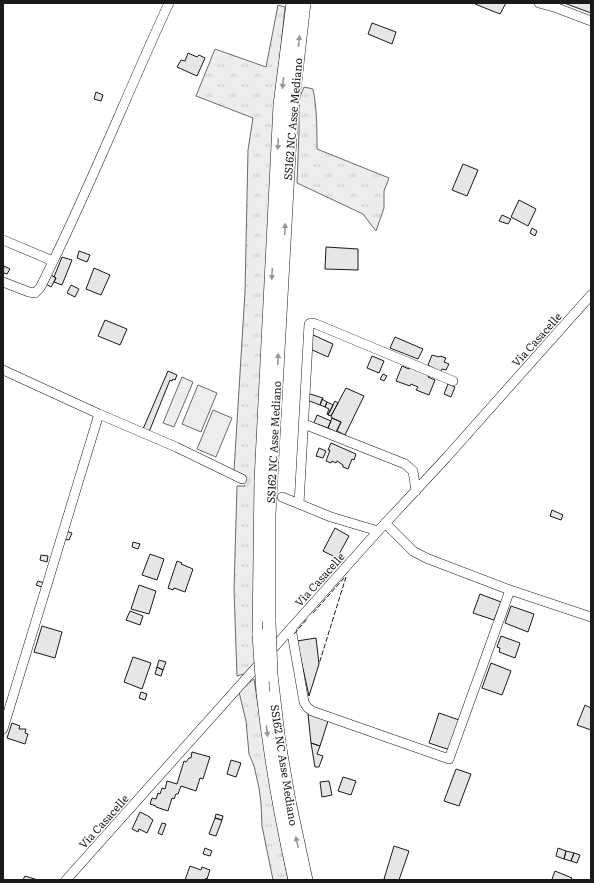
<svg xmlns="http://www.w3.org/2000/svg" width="594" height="883" font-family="Literata,serif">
  <defs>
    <pattern id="grass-tufts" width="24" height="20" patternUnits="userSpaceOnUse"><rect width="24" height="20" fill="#ededed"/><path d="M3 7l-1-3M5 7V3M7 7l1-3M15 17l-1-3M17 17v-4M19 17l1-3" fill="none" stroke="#cbcbcb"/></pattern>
  </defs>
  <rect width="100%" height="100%" fill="#fff"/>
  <path fill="url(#grass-tufts)" stroke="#6a6a6a" d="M278,5L285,7L277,88L255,662L244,674L237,676L234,590L237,486H245L246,476L234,471L245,292L248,150L253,118L196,96L215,49L266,67Z
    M304,87L313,89C317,109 317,128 317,149L389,178L384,191V208L376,231L363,214L297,183L299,132V99Z
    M254,679L273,803L288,880H273L262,826L261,803L259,788L254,766L249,754L246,721L239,692L243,687Z"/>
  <path fill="#ededed" stroke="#6a6a6a" d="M182,377L193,382L174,427L163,423Z
    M198,385L217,393L201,432L182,424Z
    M213,410L232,418L216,457L197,449Z"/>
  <path fill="#e6e6e6" stroke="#1a1a1a" d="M475,3H506L500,14L475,4Z
    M564,3H591V13Z
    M372,23L396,32L392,44L368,34Z
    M188,53L197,57L199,55L205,58L197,76L177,67L181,60L185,61Z
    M96,92L103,95L101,101L94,99Z
    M463,164L478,170L467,196L452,190Z
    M519,200L536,209L528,226L511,217Z
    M502,215L511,219L508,224L499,221Z
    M532,228L537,231L535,236L530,233Z
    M326,247L358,249V270L325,269Z
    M79,251L90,255L87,262L77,258Z
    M62,257L72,260L62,285L54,282L56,278L54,277Z
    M4,266L10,269L7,274L4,273L3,274Z
    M94,268L110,275L101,295L86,289Z
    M51,275L56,278L51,287L46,284Z
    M71,285L79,289L75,297L67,293Z
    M105,320L127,329L120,345L98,336Z
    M311,334L333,344L328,357L310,349Z
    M395,337L423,349L418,359L390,348Z
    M432,355L439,357L440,356L446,358L444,362L449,364L446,370L442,369L440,372L428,365Z
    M372,356L384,361L379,373L367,368Z
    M402,366L409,369L410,367L429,375L428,377L435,380L429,395L416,390L418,387L411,384L410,386L396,381Z
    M168,371L177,375L175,380L173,379L172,381L170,380L149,432L143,429Z
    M383,374L387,376L384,381L380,379Z
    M448,384L455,387L451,397L444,394Z
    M346,388L364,396L345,435L337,431L341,422L332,418L331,416Z
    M307,393L323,398L320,405L307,400Z
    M322,399L327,402L325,407L320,405Z
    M335,401L338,403L331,416L328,415Z
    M327,402L333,405L328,415L327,414L329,409L325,407Z
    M317,415L331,421L328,428L314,423Z
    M332,418L341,422L336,432L328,428Z
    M331,443L356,454L354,460L352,459L348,469L343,467V465L337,461L336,463L332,461L331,463L326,461L330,450H328Z
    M319,448L326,451L323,458L316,456Z
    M552,510L563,515L561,520L550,516Z
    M335,528L349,536L337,558L323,551Z
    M66,531L72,533L69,540L64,539Z
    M133,542L140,544L138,549L132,547Z
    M150,554L164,559L157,580L142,575Z
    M41,555L48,556L47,562L40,560Z
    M177,561L182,563L181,564L193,569L185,592L174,588L173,590L168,588Z
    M38,581L44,583L42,587L36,585Z
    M139,585L156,591L149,614L131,609Z
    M480,594L501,602L494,620L473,613Z
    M511,606L534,614L528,632L505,623Z
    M130,611L143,616L140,625L126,620Z
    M42,626L62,632L55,658L34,652Z
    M501,636L520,643L515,658L499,652L500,648L497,647Z
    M316,638L319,664L309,696L297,641Z
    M133,657L151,663L142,689L124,682Z
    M159,660L166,662L163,670L157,667Z
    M491,663L511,671L502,695L482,688Z
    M157,667L163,670L161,676L155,674Z
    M141,692L147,694L145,700L139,698Z
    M585,705L591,708V730L577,725Z
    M439,713L459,720L450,750L429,743Z
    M308,714L328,721L320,746L311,743Z
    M12,723L20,726L19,729H26L25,733L28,734L25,744L7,738Z
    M311,743L320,746L317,754L323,756L319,767H315Z
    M192,752L210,757L203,779L200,778L196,791L181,786L178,794H176L174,799L172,798L168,811L156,807V806L150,804L152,798L156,799L158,793L160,794L162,788L165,789L167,781L177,784L184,761L186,762L189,758H191Z
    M231,760L241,763L236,777L227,774Z
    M456,769L471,774L459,806L444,801Z
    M343,777L356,781L351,795L338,791Z
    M329,781L332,795L322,797L320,782Z
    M140,812L150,817V818L153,820L147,833L139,829L138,832L132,829Z
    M216,814L223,816L222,820L215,818Z
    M215,818L222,820L216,836L209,834Z
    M162,823L166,824L162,835L158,833Z
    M394,846L409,851L399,880H389L384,879Z
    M205,848L212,851L210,856L203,854Z
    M558,848L566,851L564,859L556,856Z
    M566,851L574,853L571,861L564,859Z
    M574,853L580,855L577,863L571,861Z
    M190,866L201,870L202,867L210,870L207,879L206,878L205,880H185Z
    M555,871L572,878L571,880H555L552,879Z
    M25,876L38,880H23Z"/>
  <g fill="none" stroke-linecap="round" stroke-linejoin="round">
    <path stroke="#ddd" stroke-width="9" stroke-dasharray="9 4.5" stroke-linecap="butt" d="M242,479L264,489"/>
    <g stroke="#1a1a1a" stroke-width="10">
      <path id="minor" d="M539,3L557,8L591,21
        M3,240L53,261
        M3,282L29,292L35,293L40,288C87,195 125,98 169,3
        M3,370L99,414L176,447L242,479
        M304,424L405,464L413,471L416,491
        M282,497L331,517L378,531
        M299,504L309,324L311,323L316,324L453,381
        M385,523L413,551L426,558L510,590L591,617
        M291,628L304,702L307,707L312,711L449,759L510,590
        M3,729L99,414
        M66,880L378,531L446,458L591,295"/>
    </g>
    <g stroke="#1a1a1a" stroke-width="14">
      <path id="highway" d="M269,621V514L289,153L292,108L304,3
        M259,635L261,480L280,105L293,3
        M271,675L279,743L289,801L306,880
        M263,692C270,756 281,818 295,880"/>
    </g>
    <use href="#minor" stroke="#fff" stroke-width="9"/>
    <use href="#highway" stroke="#fff" stroke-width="13"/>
    <g stroke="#1a1a1a" stroke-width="14" stroke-linecap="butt">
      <path id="highway-bridge" d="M269,621L271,675
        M259,635L263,692"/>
    </g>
    <use href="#highway-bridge" stroke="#fff" stroke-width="13"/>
    <path stroke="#1a1a1a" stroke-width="1" stroke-dasharray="5 2" stroke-linecap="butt" d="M313,613L345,577H346L319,664
      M294,634L308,618"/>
  </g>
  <defs><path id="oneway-solid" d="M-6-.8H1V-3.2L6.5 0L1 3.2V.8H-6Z"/></defs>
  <g fill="#989898">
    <use href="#oneway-solid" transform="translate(299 41) rotate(-84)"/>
    <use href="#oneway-solid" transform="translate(283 83) rotate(97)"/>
    <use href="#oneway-solid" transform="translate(278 144) rotate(93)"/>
    <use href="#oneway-solid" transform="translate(285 229) rotate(-87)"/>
    <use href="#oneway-solid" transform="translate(272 274) rotate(93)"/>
    <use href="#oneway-solid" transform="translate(278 359) rotate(-87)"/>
    <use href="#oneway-solid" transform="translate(267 731) rotate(83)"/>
    <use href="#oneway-solid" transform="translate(297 842) rotate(-102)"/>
  </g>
  <g text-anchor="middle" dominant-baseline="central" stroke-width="3" stroke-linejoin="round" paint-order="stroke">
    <g font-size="11" fill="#1a1a1a" stroke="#fff">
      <text transform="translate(292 119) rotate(-85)">SS162 NC Asse Mediano</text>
      <text transform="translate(536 339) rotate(-48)">Via Casacelle</text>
      <text transform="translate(273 442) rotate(-87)">SS162 NC Asse Mediano</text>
      <text transform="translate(319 579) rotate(-48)">Via Casacelle</text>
      <text transform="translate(285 765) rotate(81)">SS162 NC Asse Mediano</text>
      <text transform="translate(103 821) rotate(-48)">Via Casacelle</text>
    </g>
  </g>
  <rect width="594" height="883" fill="none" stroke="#1a1a1a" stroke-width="8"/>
</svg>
